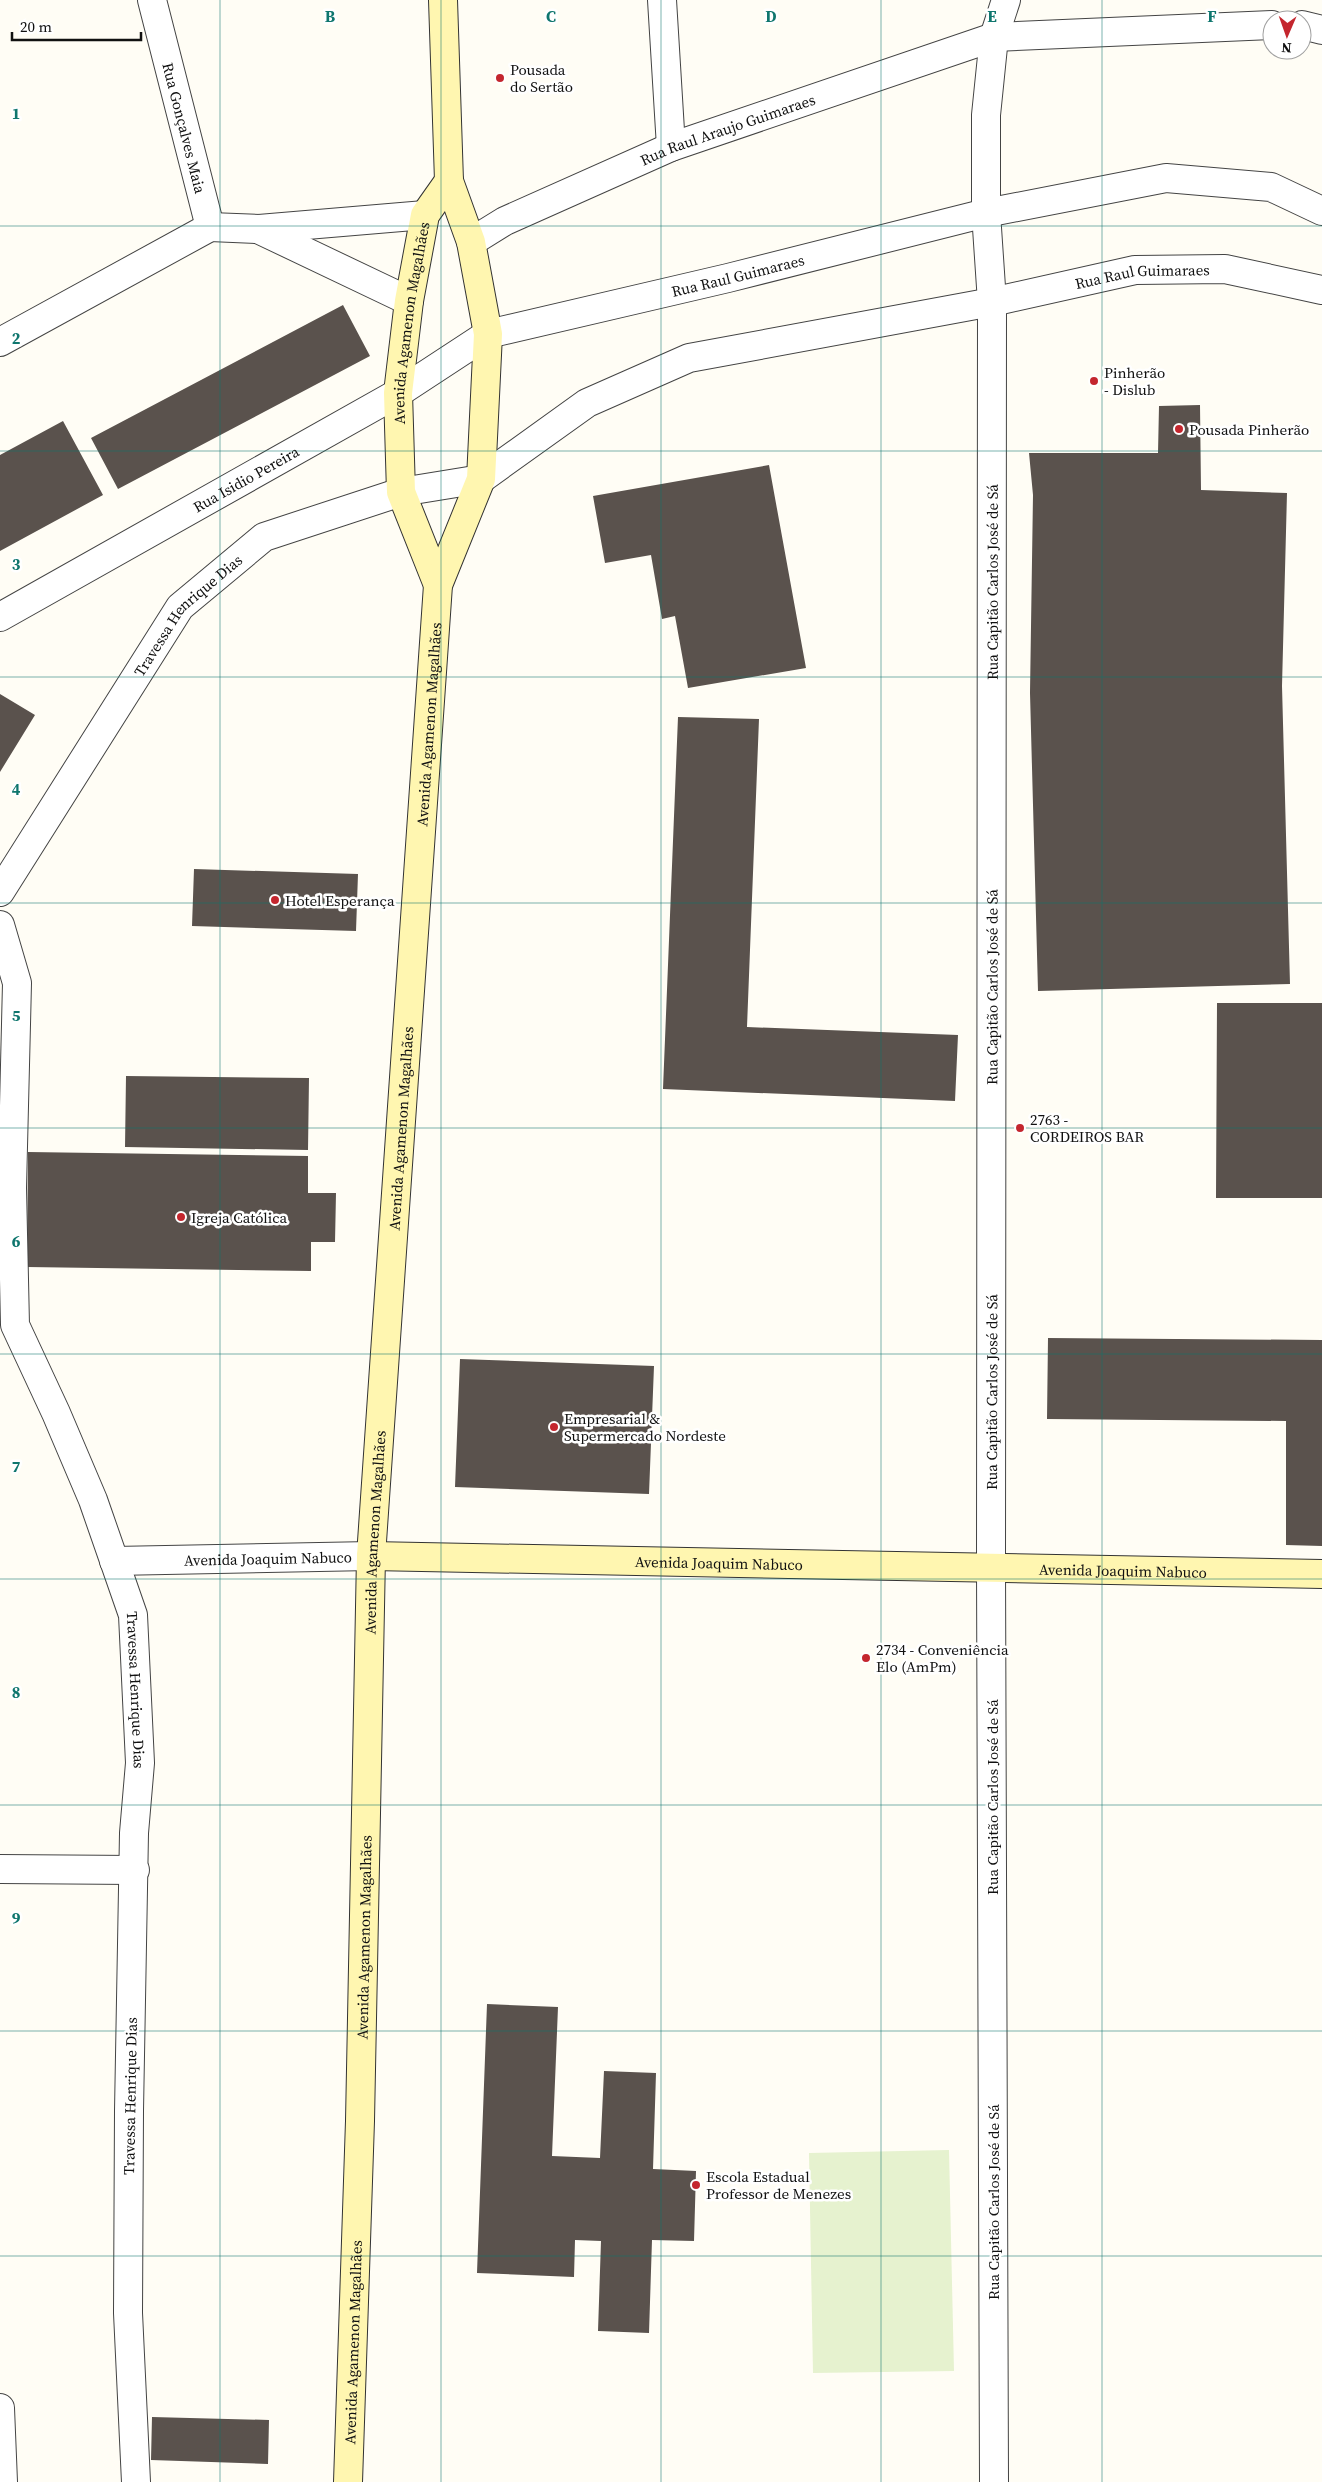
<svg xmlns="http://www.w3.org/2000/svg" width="1322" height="2482" font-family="'Source Serif 4',serif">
  <rect width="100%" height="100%" fill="#fffdf5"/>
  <path fill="#e6f2cf" d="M949,2150L954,2371L813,2373L809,2153Z"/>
  <path fill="#5a524d" d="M343,305L370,356L118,489L91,438Z
    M1200,405L1201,490L1287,493L1282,686L1290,984L1038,991L1030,693L1033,495L1029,453H1158L1159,406Z
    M63,421L103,495L0,551V455Z
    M769,465L806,668L688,688L675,616L662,619L651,555L605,563L593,496Z
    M0,694L35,715L0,772Z
    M678,717L759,719L747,1027L958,1035L955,1101L663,1089Z
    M194,869L358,874L356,931L192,926Z
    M1217,1003H1322V1198H1216Z
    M126,1076L309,1078L308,1150L125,1147Z
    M28,1152L308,1156V1193H336L335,1242H311V1271L27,1267Z
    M1048,1338L1322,1340V1546L1286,1545V1421L1047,1419Z
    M460,1359L654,1366L649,1494L455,1487Z
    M487,2004L558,2007L552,2156L600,2158L604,2071L656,2073L653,2169L696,2171L694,2241L652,2240L649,2333L598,2331L601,2241L575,2240L574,2277L477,2273Z
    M152,2417L269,2420L268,2464L151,2460Z"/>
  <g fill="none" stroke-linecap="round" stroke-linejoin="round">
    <g stroke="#444" stroke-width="30">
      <g id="street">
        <path id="s1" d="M152,0L210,227"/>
        <path d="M662,0L671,147"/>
        <path d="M1302,25L1322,30"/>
        <path d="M210,227L259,229L425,215"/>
        <path d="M260,230L409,301"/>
        <path id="s2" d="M471,242L505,221L671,147L994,37L1272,25"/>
        <path d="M0,342L210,227"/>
        <path id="s3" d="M0,617L398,393L488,334L728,278L986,213L1166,178L1271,187L1322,211"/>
        <path id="s4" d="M0,892L180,607L264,537L401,492L481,479L587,403L689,358L992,302L1135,270L1225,269L1322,290"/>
        <path id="s5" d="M0,925L17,983L12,1188L15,1325L56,1413L93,1500L133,1615L140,1763L134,1833L129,2111L128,2313L136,2482"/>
        <path id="s6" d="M114,1561L371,1556"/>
        <path d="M0,1869L135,1870"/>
        <path d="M0,2408L3,2482"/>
        <path id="s7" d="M994,2482L991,1566L992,302L986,213V115L994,37L1006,0"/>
      </g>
    </g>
    <g stroke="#333" stroke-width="30">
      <g id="secondary">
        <path id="s8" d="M438,585L401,492L398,393L409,301L425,215L449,181"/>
        <path id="s9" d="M371,1556L1322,1574"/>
        <path id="s10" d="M348,2482L360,2121L371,1556L438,585L481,479L488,334L471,242L449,181L443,0"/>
      </g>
    </g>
    <use href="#street" stroke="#fff" stroke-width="28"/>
    <use href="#secondary" stroke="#fff6b0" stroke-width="28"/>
  </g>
  <path fill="none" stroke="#0f766e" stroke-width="1" stroke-opacity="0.55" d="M220,0V2482M441,0V2482M661,0V2482M881,0V2482M1102,0V2482M0,226H1322M0,451H1322M0,677H1322M0,903H1322M0,1128H1322M0,1354H1322M0,1579H1322M0,1805H1322M0,2031H1322M0,2256H1322"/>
  <g fill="#c4262e" stroke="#fff" stroke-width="2">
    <circle cx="500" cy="78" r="5"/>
    <circle cx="1094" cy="381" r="5"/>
    <circle cx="1179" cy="429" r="5"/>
    <circle cx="275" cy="900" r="5"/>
    <circle cx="1020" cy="1128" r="5"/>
    <circle cx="181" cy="1217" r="5"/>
    <circle cx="554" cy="1427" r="5"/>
    <circle cx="866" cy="1658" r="5"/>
    <circle cx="696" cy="2185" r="5"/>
  </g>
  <g text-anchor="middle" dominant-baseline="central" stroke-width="5" stroke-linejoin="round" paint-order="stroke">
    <g font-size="15" fill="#111" stroke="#fff" text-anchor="start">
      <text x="510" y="69">Pousada<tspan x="510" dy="17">do Sertão</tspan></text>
      <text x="1104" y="372">Pinherão<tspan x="1104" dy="17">- Dislub</tspan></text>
      <text x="1189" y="429">Pousada Pinherão</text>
      <text x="285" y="900">Hotel Esperança</text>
      <text x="1030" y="1119">2763 -<tspan x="1030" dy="17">CORDEIROS BAR</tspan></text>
      <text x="191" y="1217">Igreja Católica</text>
      <text x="564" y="1418">Empresarial &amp;<tspan x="564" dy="17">Supermercado Nordeste</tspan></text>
      <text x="876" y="1649">2734 - Conveniência<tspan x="876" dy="17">Elo (AmPm)</tspan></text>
      <text x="706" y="2176">Escola Estadual<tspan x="706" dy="17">Professor de Menezes</tspan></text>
    </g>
    <g font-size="15" fill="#111" stroke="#fff">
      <text stroke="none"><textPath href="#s1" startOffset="132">Rua Gonçalves Maia</textPath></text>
      <text stroke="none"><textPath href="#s2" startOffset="281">Rua Raul Araujo Guimaraes</textPath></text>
      <text stroke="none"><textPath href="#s3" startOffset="821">Rua Raul Guimaraes</textPath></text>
      <text stroke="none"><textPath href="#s4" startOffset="1375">Rua Raul Guimaraes</textPath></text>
      <text stroke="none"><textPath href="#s8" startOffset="270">Avenida Agamenon Magalhães</textPath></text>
      <text stroke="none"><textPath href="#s3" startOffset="282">Rua Isidio Pereira</textPath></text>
      <text stroke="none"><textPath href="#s7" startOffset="1900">Rua Capitão Carlos José de Sá</textPath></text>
      <text stroke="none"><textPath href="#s4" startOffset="336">Travessa Henrique Dias</textPath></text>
      <text stroke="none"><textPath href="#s10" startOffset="1760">Avenida Agamenon Magalhães</textPath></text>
      <text stroke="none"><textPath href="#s7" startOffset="1495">Rua Capitão Carlos José de Sá</textPath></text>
      <text stroke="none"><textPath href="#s10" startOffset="1355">Avenida Agamenon Magalhães</textPath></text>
      <text stroke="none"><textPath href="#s7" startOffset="1090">Rua Capitão Carlos José de Sá</textPath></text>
      <text stroke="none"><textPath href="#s10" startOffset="950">Avenida Agamenon Magalhães</textPath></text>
      <text stroke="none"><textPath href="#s6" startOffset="154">Avenida Joaquim Nabuco</textPath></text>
      <text stroke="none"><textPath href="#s9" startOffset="348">Avenida Joaquim Nabuco</textPath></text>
      <text stroke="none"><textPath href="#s9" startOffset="752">Avenida Joaquim Nabuco</textPath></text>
      <text stroke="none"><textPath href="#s5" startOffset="791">Travessa Henrique Dias</textPath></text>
      <text transform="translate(992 1797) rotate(-90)">Rua Capitão Carlos José de Sá</text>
      <text stroke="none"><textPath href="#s10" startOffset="545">Avenida Agamenon Magalhães</textPath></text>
      <text transform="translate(130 2096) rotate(-89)">Travessa Henrique Dias</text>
      <text transform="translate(993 2202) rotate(-90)">Rua Capitão Carlos José de Sá</text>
      <text stroke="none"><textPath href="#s10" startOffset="140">Avenida Agamenon Magalhães</textPath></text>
    </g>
  </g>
  <g font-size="16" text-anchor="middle" font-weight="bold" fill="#0f766e" stroke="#fff" stroke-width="5" stroke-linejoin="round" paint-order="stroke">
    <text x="330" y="22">B</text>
    <text x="551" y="22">C</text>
    <text x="771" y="22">D</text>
    <text x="992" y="22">E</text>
    <text x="1212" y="22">F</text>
    <text x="16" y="119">1</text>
    <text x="16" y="344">2</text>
    <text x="16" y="570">3</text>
    <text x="16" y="795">4</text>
    <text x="16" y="1021">5</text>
    <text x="16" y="1247">6</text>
    <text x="16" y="1472">7</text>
    <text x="16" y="1698">8</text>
    <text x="16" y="1924">9</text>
  </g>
  <g transform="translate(1287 35) rotate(182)"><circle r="24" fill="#ffffff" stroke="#a0a0a0"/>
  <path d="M0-4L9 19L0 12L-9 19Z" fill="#c4262e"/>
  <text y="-8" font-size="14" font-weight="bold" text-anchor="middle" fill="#111111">N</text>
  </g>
  <path d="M12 32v8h129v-8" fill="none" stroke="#111111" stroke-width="2.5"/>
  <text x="20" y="32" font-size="15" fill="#111111" stroke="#ffffff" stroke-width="4" paint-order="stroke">20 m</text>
</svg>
